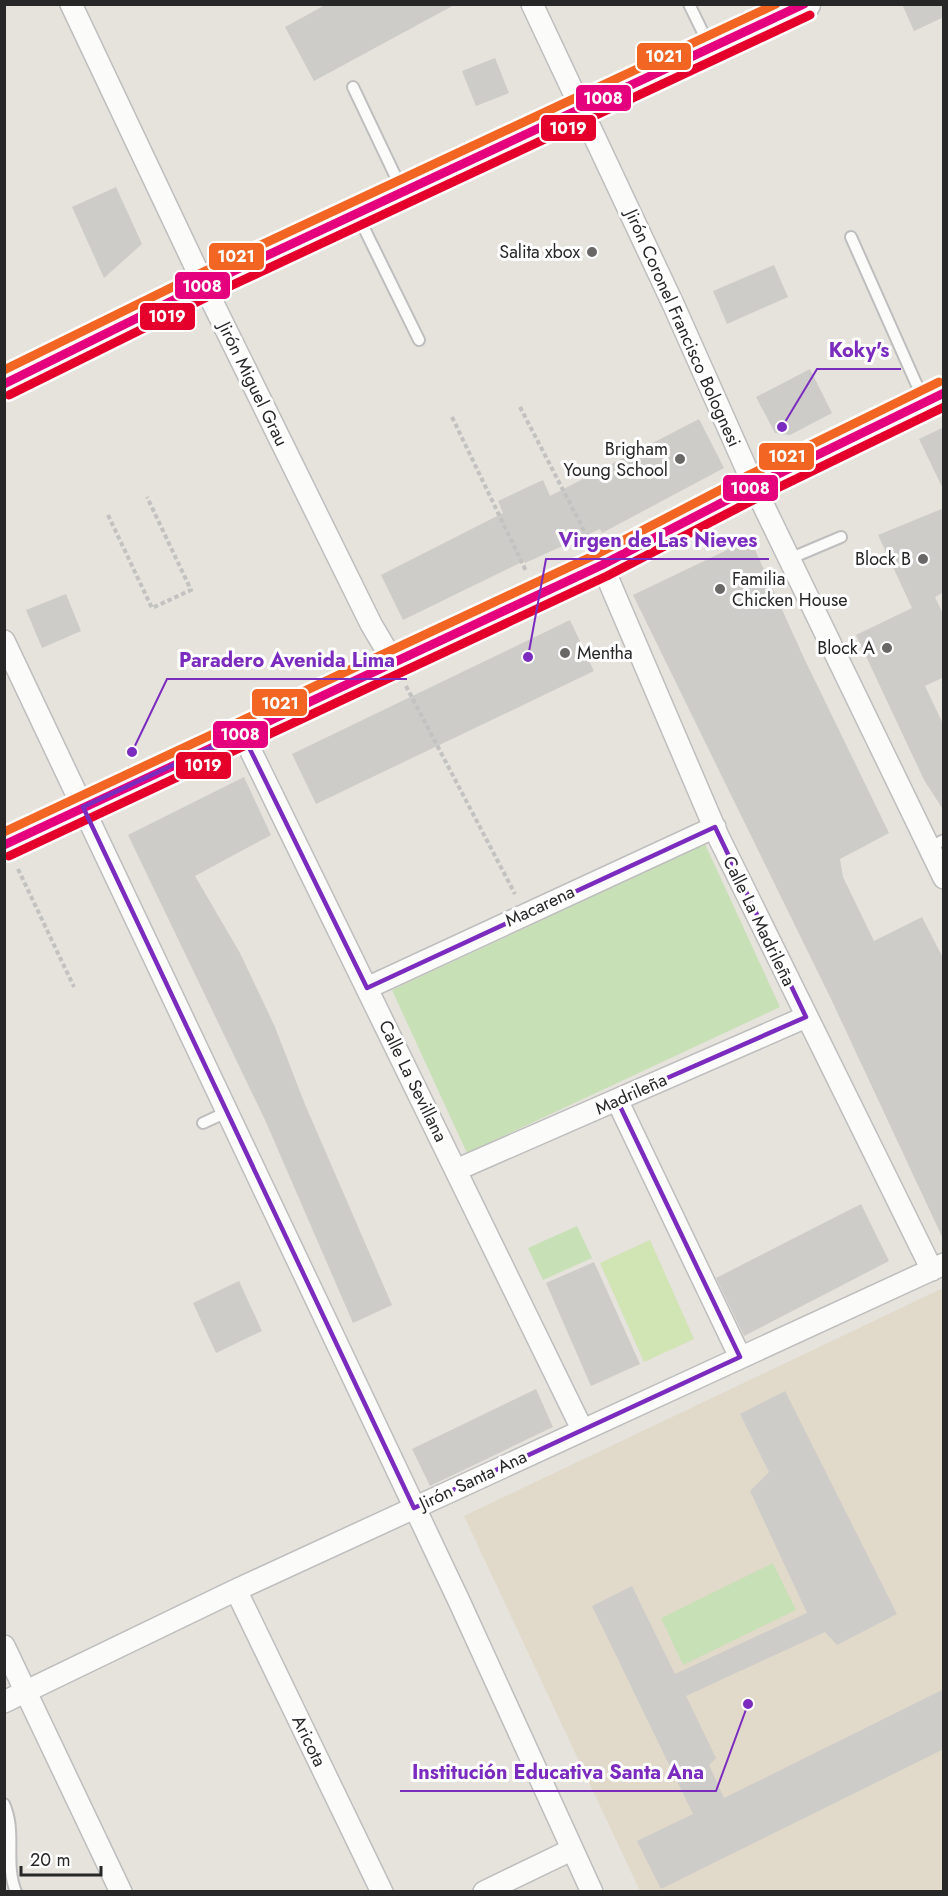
<svg xmlns="http://www.w3.org/2000/svg" width="948" height="1896" font-family="Jost,sans-serif">
  <rect width="100%" height="100%" fill="#e6e2dc"/>
  <path fill="#e1dacb" d="M943,1288V1891H640L464,1516Z"/>
  <path fill="#c7e0b6" d="M705,844L780,1007L467,1153L392,990Z
    M577,1226L592,1258L543,1280L528,1248Z
    M773,1563L796,1610L683,1665L661,1618Z"/>
  <path fill="#d1e4b4" d="M650,1240L694,1339L644,1362L600,1263Z"/>
  <path fill="#ceccc8" d="M327,4H456L314,81L285,27Z
    M902,4H944V17L914,31Z
    M495,58L509,93L476,106L462,71Z
    M116,187L142,244L104,278L72,207Z
    M774,265L788,297L727,324L713,291Z
    M810,369L832,413L790,435L775,433L756,397Z
    M699,419L724,468L602,533L600,529L525,563L524,561L403,620L381,575L503,513L498,501L543,480L550,496Z
    M944,427V491L919,439Z
    M944,508V592L935,597L944,616V677L925,686L944,726V811L924,780L856,635L912,608L878,535Z
    M750,539L804,658L889,833L840,859L843,877L874,941L922,917L944,960V1241L832,1001L633,595Z
    M66,594L81,631L42,648L26,610Z
    M570,620L594,671L316,804L292,754Z
    M244,777L271,835L195,876L240,953L275,1027L304,1102L392,1305L353,1323L265,1120L128,835Z
    M861,1204L889,1261L744,1336L716,1278Z
    M594,1262L640,1364L591,1386L546,1283Z
    M239,1281L262,1331L216,1353L193,1303Z
    M536,1389L553,1427L430,1486L412,1449Z
    M785,1391L897,1614L837,1645L825,1632L686,1696L716,1758L709,1765L724,1798L944,1689V1749L661,1889L637,1841L693,1814L592,1606L632,1586L675,1674L807,1613L750,1491L769,1472L740,1414Z"/>
  <g fill="none" stroke-linecap="round" stroke-linejoin="round">
    <g stroke="#bfbebe" stroke-width="14">
      <path id="lane" d="M689,4L710,47
        M353,87L402,190
        M358,216L419,340
        M851,237L924,401
        M789,559L841,537
        M929,847L944,840
        M203,1123L227,1112
        M4,1804C17,1832 4,1863 16,1892"/>
    </g>
    <g stroke="#bfbebe" stroke-width="24">
      <path id="street" d="M71,4L204,285L371,624L394,663
        M532,4L674,306L754,486L944,878
        M602,565L718,836L932,1270
        M4,641L459,1601L592,1892
        M242,733L582,1429
        M367,988L715,827
        M617,1100L740,1357
        M456,1170L806,1017
        M236,1590L382,1892
        M4,1646L121,1892
        M4,1702L236,1590L944,1264
        M484,1892L571,1850"/>
    </g>
    <g stroke="#bfbebe" stroke-width="33">
      <path id="secondary" d="M4,384L204,285L805,4
        M4,845L602,565L754,486L944,393"/>
    </g>
    <path stroke="#c2c2c1" stroke-width="4" stroke-dasharray="4.5 3" stroke-linecap="butt" d="M520,407L589,540
      M452,417L526,571
      M108,515L152,608L191,590L147,497
      M406,686L515,894
      M18,869L74,987"/>
    <use href="#lane" stroke="#fbfbfa" stroke-width="10"/>
    <use href="#street" stroke="#fbfbfa" stroke-width="21"/>
    <use href="#secondary" stroke="#fbfbfa" stroke-width="30"/>
    <g stroke="#fff" stroke-width="14">
      <path id="bus-1" d="M4,384L204,285L804,4
        M4,845L602,565L754,486L944,393"/>
    </g>
    <g stroke="#fff" stroke-width="14">
      <path id="bus-2" d="M9,395L209,296L810,15
        M9,856L607,576L759,497L944,407"/>
    </g>
    <g stroke="#fff" stroke-width="14">
      <path id="bus-3" d="M4,370L199,274L776,4
        M4,832L597,554L749,475L939,382"/>
    </g>
    <use href="#bus-1" stroke="#e5007d" stroke-width="9"/>
    <use href="#bus-2" stroke="#e4002b" stroke-width="9"/>
    <use href="#bus-3" stroke="#f26522" stroke-width="9"/>
  </g>
  <path fill="none" stroke="#7b2cbf" stroke-width="4.5" stroke-linejoin="round" d="M242,733L367,988L715,827L806,1017L617,1100L740,1357L414,1508L83,807Z"/>
  <g fill="#6a6866" stroke="#fff" stroke-width="2">
    <circle cx="592" cy="252" r="6"/>
    <circle cx="680" cy="459" r="6"/>
    <circle cx="923" cy="559" r="6"/>
    <circle cx="720" cy="589" r="6"/>
    <circle cx="887" cy="648" r="6"/>
    <circle cx="565" cy="653" r="6"/>
  </g>
  <g text-anchor="middle" dominant-baseline="central" stroke-width="6" stroke-linejoin="round" paint-order="stroke">
    <g font-size="18" fill="#272727" stroke="#fff" text-anchor="end">
      <text x="580" y="252">Salita xbox</text>
      <text x="668" y="449">Brigham<tspan x="668" dy="21">Young School</tspan></text>
      <text x="911" y="559">Block B</text>
      <text x="732" y="579" text-anchor="start">Familia<tspan x="732" dy="21">Chicken House</tspan></text>
      <text x="875" y="648">Block A</text>
      <text x="577" y="653" text-anchor="start">Mentha</text>
    </g>
    <g font-size="18" fill="#272727" stroke="#fff">
      <text transform="translate(683 328) rotate(66)">Jirón Coronel Francisco Bolognesi</text>
      <text transform="translate(253 384) rotate(64)">Jirón Miguel Grau</text>
      <text transform="translate(540 906) rotate(-25)">Macarena</text>
      <text transform="translate(759 921) rotate(64)">Calle La Madrileña</text>
      <text transform="translate(413 1081) rotate(64)">Calle La Sevillana</text>
      <text transform="translate(631 1094) rotate(-24)">Madrileña</text>
      <text transform="translate(473 1480) rotate(-25)">Jirón Santa Ana</text>
      <text transform="translate(309 1741) rotate(64)">Aricota</text>
    </g>
  </g>
  <path fill="none" stroke="#7b2cbf" stroke-width="2" d="M782 427L817 369H901M528 657L546 559H769M132 752L167 679H407M748 1704L716 1791H400"/>
  <g fill="#7b2cbf" stroke="#fff" stroke-width="2">
    <circle cx="782" cy="427" r="6"/>
    <circle cx="528" cy="657" r="6"/>
    <circle cx="132" cy="752" r="6"/>
    <circle cx="748" cy="1704" r="6"/>
  </g>
  <g font-size="20" text-anchor="middle" font-weight="bold" fill="#7b2cbf" stroke="#fff" stroke-width="6" stroke-linejoin="round" paint-order="stroke">
    <text x="859" y="357">Koky's</text>
    <text x="658" y="547">Virgen de Las Nieves</text>
    <text x="287" y="667">Paradero Avenida Lima</text>
    <text x="558" y="1779">Institución Educativa Santa Ana</text>
  </g>
  <g stroke="#fff" stroke-width="2">
    <rect x="636" y="42" width="56" height="29" rx="6" fill="#f26522"/>
    <rect x="575" y="84" width="57" height="28" rx="6" fill="#e5007d"/>
    <rect x="540" y="114" width="57" height="28" rx="6" fill="#e4002b"/>
    <rect x="208" y="242" width="57" height="29" rx="6" fill="#f26522"/>
    <rect x="174" y="271" width="57" height="29" rx="6" fill="#e5007d"/>
    <rect x="139" y="302" width="57" height="29" rx="6" fill="#e4002b"/>
    <rect x="758" y="442" width="57" height="29" rx="6" fill="#f26522"/>
    <rect x="722" y="474" width="57" height="28" rx="6" fill="#e5007d"/>
    <rect x="251" y="688" width="57" height="29" rx="6" fill="#f26522"/>
    <rect x="212" y="720" width="57" height="29" rx="6" fill="#e5007d"/>
    <rect x="175" y="751" width="57" height="29" rx="6" fill="#e4002b"/>
  </g>
  <g font-size="16" text-anchor="middle" font-weight="bold" fill="#fff">
    <text x="664" y="62">1021</text>
    <text x="603" y="104">1008</text>
    <text x="568" y="134">1019</text>
    <text x="236" y="262">1021</text>
    <text x="202" y="292">1008</text>
    <text x="167" y="322">1019</text>
    <text x="787" y="462">1021</text>
    <text x="750" y="494">1008</text>
    <text x="280" y="709">1021</text>
    <text x="240" y="740">1008</text>
    <text x="203" y="771">1019</text>
  </g>
  <rect width="948" height="1896" fill="none" stroke="#272727" stroke-width="12"/>
  <path d="M21 1866v9h80v-9" fill="none" stroke="#272727" stroke-width="3"/>
  <text x="30" y="1866" font-size="18" fill="#272727" stroke="#ffffff" stroke-width="4.5" paint-order="stroke">20 m</text>
</svg>
